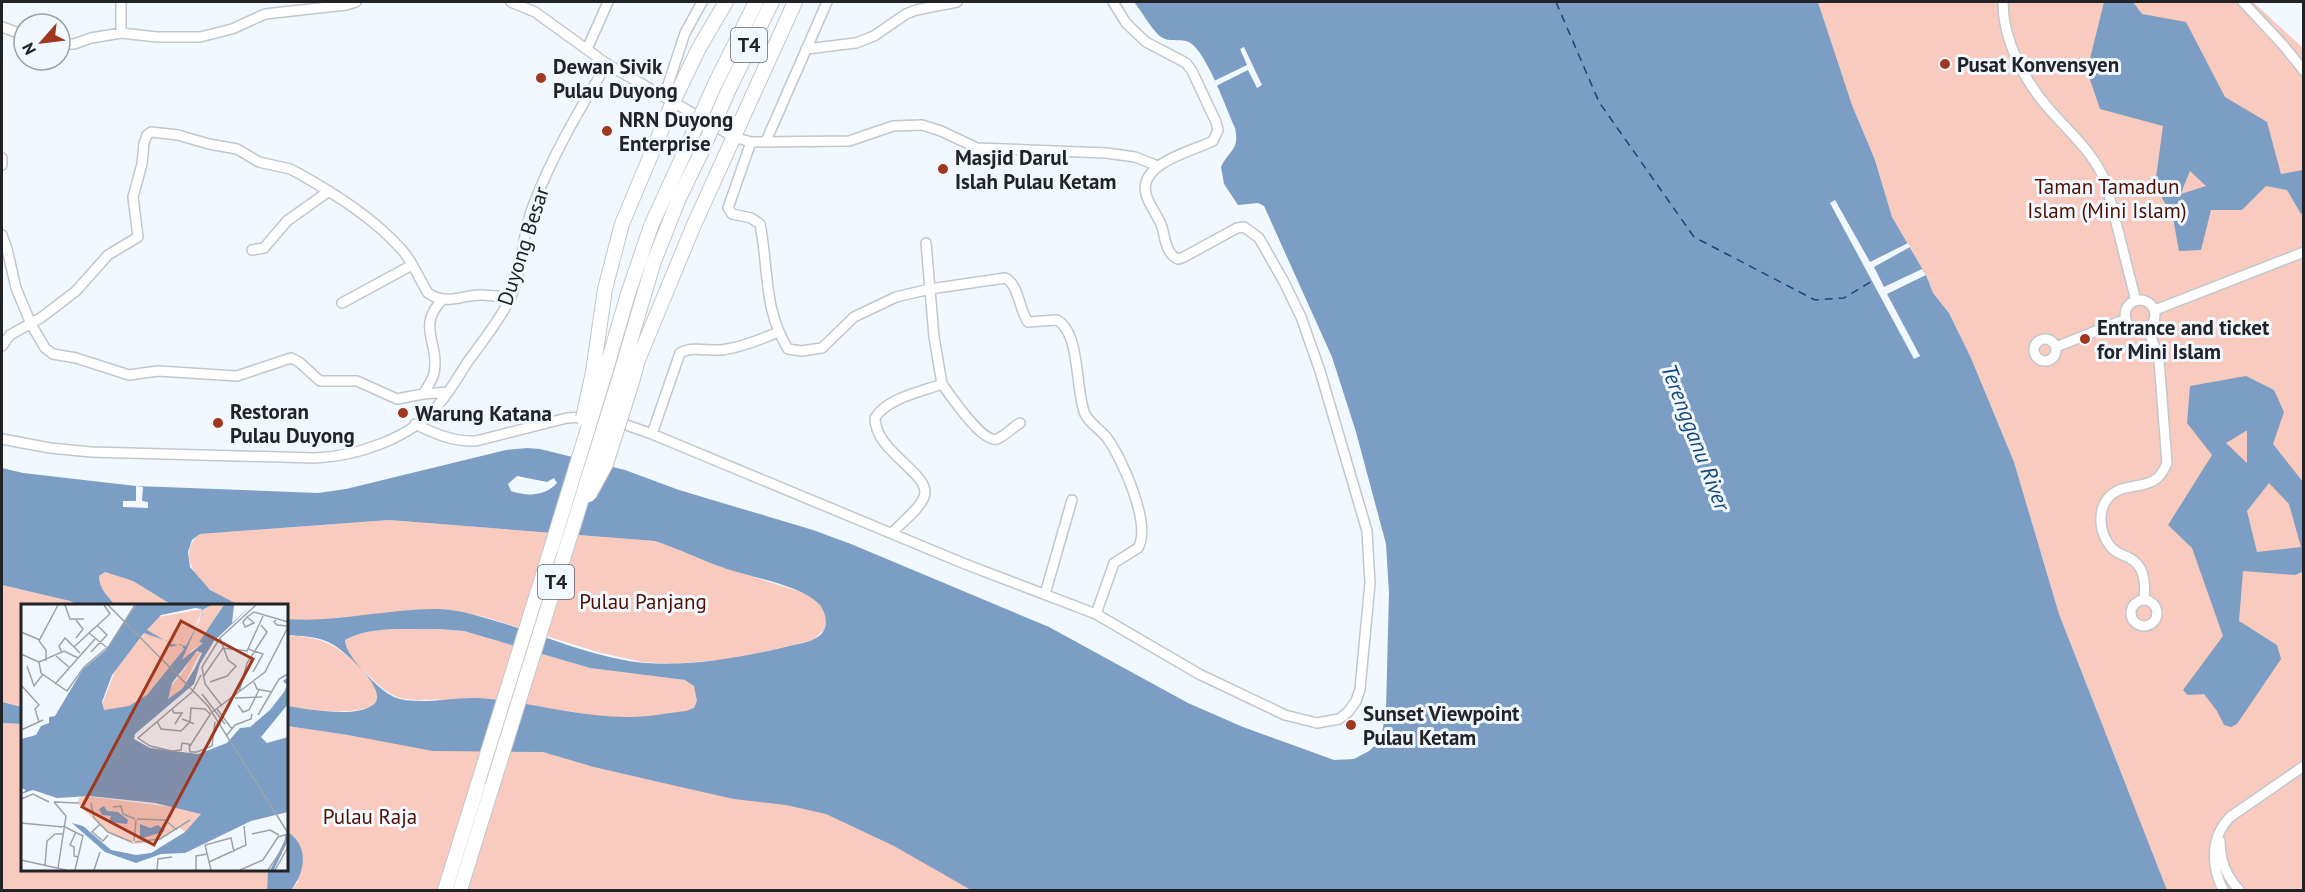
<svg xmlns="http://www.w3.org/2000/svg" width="2305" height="892" font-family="'PT Sans',sans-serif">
  <rect width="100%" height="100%" fill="#f2f8ff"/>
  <path fill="#f9cabe" d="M1818,2H2253L2303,48V890H2167L2059,614L2014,462L1971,358L1949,313L1933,293L1926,275L1892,217L1875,160L1852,105Z
    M389,520L655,541L687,552L725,568L807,594L821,606L827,618L824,630L813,640L767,651L730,659L673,664L643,662L601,653L485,617L442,609L310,621L287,619L286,606C272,605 253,609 239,605C211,599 169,559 200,534Z
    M105,572L133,581L172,605H115C108,596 99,589 99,576Z
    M2,585L70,601L79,605L22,606V707L2,702Z
    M439,629L464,631L590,668L685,680L1293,890H291L298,882L291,834L287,831V726L348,735L440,699C396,702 392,699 361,668C366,676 377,685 378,695C378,721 302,709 287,706L286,635C318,637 330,641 355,662L344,644L345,640C371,625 409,630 439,629Z
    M2,723L22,724V870H268L267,890H2Z"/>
  <path fill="#7c9ec4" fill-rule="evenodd" d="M1134,2H1818L1852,105L1875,160L1892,217L1926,275L1933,293L1949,313L1971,358L2014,462L2059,614L2167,890H971L894,846L826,814L786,805L734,799L685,788L594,767L543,752L433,751L348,735L287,726V706C308,709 357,719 374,704C390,690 341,647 328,642C315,636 301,636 287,635V619C338,623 388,608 440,609C462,610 485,618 506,624C550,638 600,659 646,663C693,666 739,658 785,647C795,644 811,643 819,636C829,629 827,613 819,604C800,585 754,578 727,569C703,561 680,549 655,541L389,520L200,534L192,540L188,552L190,567L210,590L239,605H172L133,581L105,572L99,576C99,589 108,596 115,605H79L70,601L2,585V468L23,473L136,486L318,493L346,489L506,450L527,448L540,449L625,470L679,490L813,530L851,544L1049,627L1188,703L1243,727L1334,760L1354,759L1369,751L1381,740L1386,708L1389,593L1386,544L1356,432L1332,357L1264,206L1258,203L1238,205L1224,184L1221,167C1229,150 1240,150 1235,128C1225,106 1210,61 1193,45C1186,37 1172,43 1163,38C1154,34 1141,10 1134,2ZM517,476L547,482L554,478L557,483C545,496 528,497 511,491L508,484ZM439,629L464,631L590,668L685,680L694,686L697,701L694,708L686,711C668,713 649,717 631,717C579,718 528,701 477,698C453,697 416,706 394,697C381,692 344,655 345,640C371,625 409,630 439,629Z
    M2104,2H2133L2142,14L2186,22L2225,97L2267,122L2281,174L2303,170V211L2301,214L2287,190L2266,186L2242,210H2211L2201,250L2179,251L2173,218L2155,185L2163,126L2100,109L2087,71ZM2190,171L2206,186L2181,194V193Z
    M2246,376L2274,390L2284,412L2273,444L2303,482L2304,571L2295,575L2243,571L2239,621L2277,645L2281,659L2237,724L2231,727L2224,725L2217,711L2204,694L2188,695L2183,690L2223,636L2192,548L2168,525L2212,455L2187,423L2190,386ZM2246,431H2247V463L2226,443ZM2269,483L2289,504L2301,547L2257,552L2247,511Z
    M2,702L22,707V724L2,723Z
    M287,831C309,846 306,871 291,890H267L268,870H286Z"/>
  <path fill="#f2f8ff" d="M1244,47L1262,85L1257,88L1248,70L1216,86L1214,81L1247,65L1240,49Z
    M1835,200L1870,262L1908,243L1910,247L1874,267L1884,287L1922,269L1926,275L1887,294L1920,356L1914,359L1830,203Z
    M136,486L143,487L142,501L148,502V508L123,507V501H136Z"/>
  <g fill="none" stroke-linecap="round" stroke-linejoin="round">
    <path stroke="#154677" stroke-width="1.5" stroke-dasharray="8 6" stroke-linecap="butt" d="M1556,2L1599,102L1694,237L1815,300L1844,298L1872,281"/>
    <g stroke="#c1c7cd" stroke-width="12">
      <path id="minor" d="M511,2L535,12L607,64L734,137L751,142L849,141L893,126L922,125L941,131L977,148L1106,153L1135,157L1158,166
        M2003,2C2003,41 2025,82 2050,110C2072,135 2093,152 2106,183L2136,301
        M2243,2L2284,46L2304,71
        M2,27L24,35
        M121,33V2
        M60,44H74L91,38L121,33L157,37H200L232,29L265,14L346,5L356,2
        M587,49L608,2
        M806,49L856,43L874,36L906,14L916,10L957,2
        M664,97L685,33L702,2
        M766,141L827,2
        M751,142L728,208L732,214L751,218L760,224C769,269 763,309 788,349L801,351L822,348L854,317L896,297L930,289L934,337L942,384
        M2,158V165
        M2,235L7,249L16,288L31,324L45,348L53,354L76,358L129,375L158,371L237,376L291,358L299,362L320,381H357L397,399L423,394
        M926,243L930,289L1005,278C1019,284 1019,310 1028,322L1057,320C1081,333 1075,391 1085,414C1090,424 1100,429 1107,438C1122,458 1152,525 1138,548L1114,563L1096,614
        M252,250L264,248L287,221L329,191
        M442,300C416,327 440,343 434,373C432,381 427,388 423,394L448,392
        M2125 315a15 15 0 1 1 30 0a15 15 0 1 1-30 0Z
        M342,303L412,265
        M2155,310L2304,252
        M2034 350a11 11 0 1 1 22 0a11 11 0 1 1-22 0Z
        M2,346L10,335L42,317L76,291L108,255L138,237L133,197L142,164L144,143L147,135L151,132L178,135L209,144L237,149L259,162L290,169L298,173C335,194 374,218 402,250C413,262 419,279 428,293C447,306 460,295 481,295C491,295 501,297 511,298
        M2056,347L2126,319
        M615,421L652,434L965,564L1096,614L1199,674L1285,715L1317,723L1339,719L1348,712L1356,701L1360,689L1370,583L1367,531L1320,371L1301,317L1284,282L1259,238L1244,227L1237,228L1184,257L1178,259C1166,254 1165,238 1162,227C1158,215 1149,206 1146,194C1138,163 1193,151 1213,141L1218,130L1216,122L1192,71L1186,63L1146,42L1126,23L1113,2
        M415,424C435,434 454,442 476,441L567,418L587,417
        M652,434L680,353C693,346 707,351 722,350C742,347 760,340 778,332
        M2,439L50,448L91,452L315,458C357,456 410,439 438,405C450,392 459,375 469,360C483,341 499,321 510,299C523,271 521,236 533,206C552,156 579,110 607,64
        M893,532C902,522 919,510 924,497C933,474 875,453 875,418C887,398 921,392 942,384C950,395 983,444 997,439C1005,436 1013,427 1020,423
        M1045,594L1072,500
        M2144,600C2145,586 2146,571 2134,561C2128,556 2120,555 2114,550C2097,535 2095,502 2117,491C2129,485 2142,487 2153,481C2160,478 2164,470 2167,463L2159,360L2148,328
        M2131 613a13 13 0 1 1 26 0a13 13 0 1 1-26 0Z
        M2220,841C2220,861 2226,875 2239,890
        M2223,890C2211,865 2210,838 2230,817L2304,766"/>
    </g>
    <g stroke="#c1c7cd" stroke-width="16">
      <path id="highway" d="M715,84L756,2
        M729,89L772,2
        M593,372L605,289L622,224L673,102L699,48L726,2
        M605,373L628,294L651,226L687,147
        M620,376L653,264L679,198L701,153
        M632,382L638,360L693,227L795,2
        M445,890L551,549
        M460,890L492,787"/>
    </g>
    <use href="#minor" stroke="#fff" stroke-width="9"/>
    <use href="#highway" stroke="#fff" stroke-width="14"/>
    <g stroke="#c1c7cd" stroke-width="16" stroke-linecap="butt">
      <path id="highway-bridge" d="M687,147L715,84
        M701,153L729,89
        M583,418L593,372
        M589,495L606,464L632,382
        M551,549L605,373
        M492,787L620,376"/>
    </g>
    <use href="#highway-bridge" stroke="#fff" stroke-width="14"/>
  </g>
  <g fill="#a0381e" stroke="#f2f8ff" stroke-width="2">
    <circle cx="1945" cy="64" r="6"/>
    <circle cx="541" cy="78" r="6"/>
    <circle cx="607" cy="131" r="6"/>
    <circle cx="943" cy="169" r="6"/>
    <circle cx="2085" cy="339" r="6"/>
    <circle cx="403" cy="413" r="6"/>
    <circle cx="218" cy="423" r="6"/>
    <circle cx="1351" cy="725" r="6"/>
  </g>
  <g text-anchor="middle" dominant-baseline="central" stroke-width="6" stroke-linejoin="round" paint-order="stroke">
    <g fill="#f2f8ff" stroke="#606367" stroke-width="1.5">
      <rect x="731" y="28" width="36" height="34" rx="4.5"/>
      <rect x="538" y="565" width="36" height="34" rx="4.5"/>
    </g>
    <g font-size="20" font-weight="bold" fill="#212326">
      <text x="749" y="45">T4</text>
      <text x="556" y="582">T4</text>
    </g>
    <g font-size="21" font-weight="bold" fill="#212326" stroke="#f2f8ff" text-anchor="start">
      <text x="1957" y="64">Pusat Konvensyen</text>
      <text x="553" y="66">Dewan Sivik<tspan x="553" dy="24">Pulau Duyong</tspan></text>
      <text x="619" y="119">NRN Duyong<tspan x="619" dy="24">Enterprise</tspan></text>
      <text x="955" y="157">Masjid Darul<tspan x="955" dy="24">Islah Pulau Ketam</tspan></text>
      <text x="2097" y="327">Entrance and ticket<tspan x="2097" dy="24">for Mini Islam</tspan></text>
      <text x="230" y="411">Restoran<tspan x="230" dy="24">Pulau Duyong</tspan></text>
      <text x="415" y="413">Warung Katana</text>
      <text x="1363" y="713">Sunset Viewpoint<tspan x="1363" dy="24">Pulau Ketam</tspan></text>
    </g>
    <g font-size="21" fill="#511102" stroke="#f2f8ff">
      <text x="2107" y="186">Taman Tamadun<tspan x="2107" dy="24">Islam (Mini Islam)</tspan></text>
      <text x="643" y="601">Pulau Panjang</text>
      <text x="370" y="816">Pulau Raja</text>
    </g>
    <g font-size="21" fill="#212326" stroke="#f2f8ff">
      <text transform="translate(523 246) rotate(-72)">Duyong Besar</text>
    </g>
    <g font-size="22" font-style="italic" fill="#154677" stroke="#f2f8ff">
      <text transform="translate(1696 437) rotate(69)">Terengganu River</text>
    </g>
  </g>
  <g transform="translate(21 604)">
    <rect width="267" height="267" fill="#f2f8ff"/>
    <path d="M191,1H203L178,38L182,39L170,47L162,66L153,74L148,85L164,65L170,52L180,47L161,85L148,96L76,114L95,64L137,13L182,5L167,39L153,58L156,63L184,5ZM64,192L167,205L182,201L178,216L164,228L159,224L129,239L112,240L86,228L57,200L58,194Z" fill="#f9cabe"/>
    <path d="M115,1H191L183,5L161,56L182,39L178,38L203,1H213L211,19L231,1L193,37L179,60L173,80L114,130L113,135L129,144L177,150L206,139L219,124L229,123L249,106L263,88L266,81L262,77L267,73V100L240,133L246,139L267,133V208L230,217L164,249L140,250L115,259L84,248L51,219L62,222L90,246L115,251L130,249L164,228L180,210L134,199L69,192L36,194L12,186L0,190L5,186L0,184V135L15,131L20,122L28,119V113L34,112L62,65L85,46ZM174,4L181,5L182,9L165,42L150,40L126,26L140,11ZM123,29L146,37L150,43L160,40L163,45L126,91L108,102L83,106L81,98L91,71ZM176,47L181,49L174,64L161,85L147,95L151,79ZM83,202L86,207L97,208L107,216L106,220L88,218L90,212L81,211L78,205ZM119,220L129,224L137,221L144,227L119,235Z" fill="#7c9ec4" fill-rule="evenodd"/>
    <path fill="none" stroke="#7c9ec4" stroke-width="3" d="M236,177L267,169M129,194L141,182L210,184L231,178M251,266L267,233"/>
    <path fill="none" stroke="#9ea3a8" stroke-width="1.5" d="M44,1L49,15H63M83,1L89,10L68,29L85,43M87,1L187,102L267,229M226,13L233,19L224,23L222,18L226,13L230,10L233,8L267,18M256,14L253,18L256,21L267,22M0,28L19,36M55,34L62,25L55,16M53,43L68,29M227,45L242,50L232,68M70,48L86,31L77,22M41,49L38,42L44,34L59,49M0,50L18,58L20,69L46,87L63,63L88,42L114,1M35,52L49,64M25,57V46L18,37L37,1M18,58L43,47L57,54M6,62L13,82L22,70M180,71L171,88L117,134L129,142L151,147L160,146L161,139L168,140L169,148H176L191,142L194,118M182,73L202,44L226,47L242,12M189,78L206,72L215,62L207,56L199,34M233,78L236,85L251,88M34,80L74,35M0,81L18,101L14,105L18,118M218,88L226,59L246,28L240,21M181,90L204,120M214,94L241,93M217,101L222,108L228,106L238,86M201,102L184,80L181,63L199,34L235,1M151,105L153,109H161L154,120M196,105L211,125M237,111L258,75L267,70M161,115L169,118L170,104L184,105L189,110M136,117L140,125L160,127L169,118L173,120M0,126L22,116M206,131L214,121L230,115L231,110M169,142L190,109L244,68L267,23M0,195L12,190L28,198M33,198L45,212L37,264M33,198L58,199M70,199L73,214L87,228L111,238M92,203L100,202L102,210L114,215M116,215L144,216L156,226M0,219L42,223M79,220L71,228L82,237L87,231M42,222L62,232L54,266M55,228L49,241L53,243V252L57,253M231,230L249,226L258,231M113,237L115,216M114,238L139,235L169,216M0,256L45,266M188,258L225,241L223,222M24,261L26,237L34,230H42M73,266L79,248M136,266L137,255L151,253M175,266V252L186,250M190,266L184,241L210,234L213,248M219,266L242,256L257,233L267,230M247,266L264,241L265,230M254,266L267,243"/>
    <path fill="#a0381e" fill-opacity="0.15" stroke="#a0381e" stroke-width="3" d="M160,17L232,55L133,241L61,203Z"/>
    <rect width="267" height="267" fill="none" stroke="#212326" stroke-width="3"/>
  </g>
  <rect width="2305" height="892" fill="none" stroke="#212326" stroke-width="6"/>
  <g transform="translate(42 42) rotate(242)"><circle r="28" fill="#f2f8ff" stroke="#9ea3a8" stroke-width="1.5"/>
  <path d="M0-4.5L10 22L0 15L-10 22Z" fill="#a0381e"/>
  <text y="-9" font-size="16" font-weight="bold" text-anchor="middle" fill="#212326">N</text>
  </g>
</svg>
